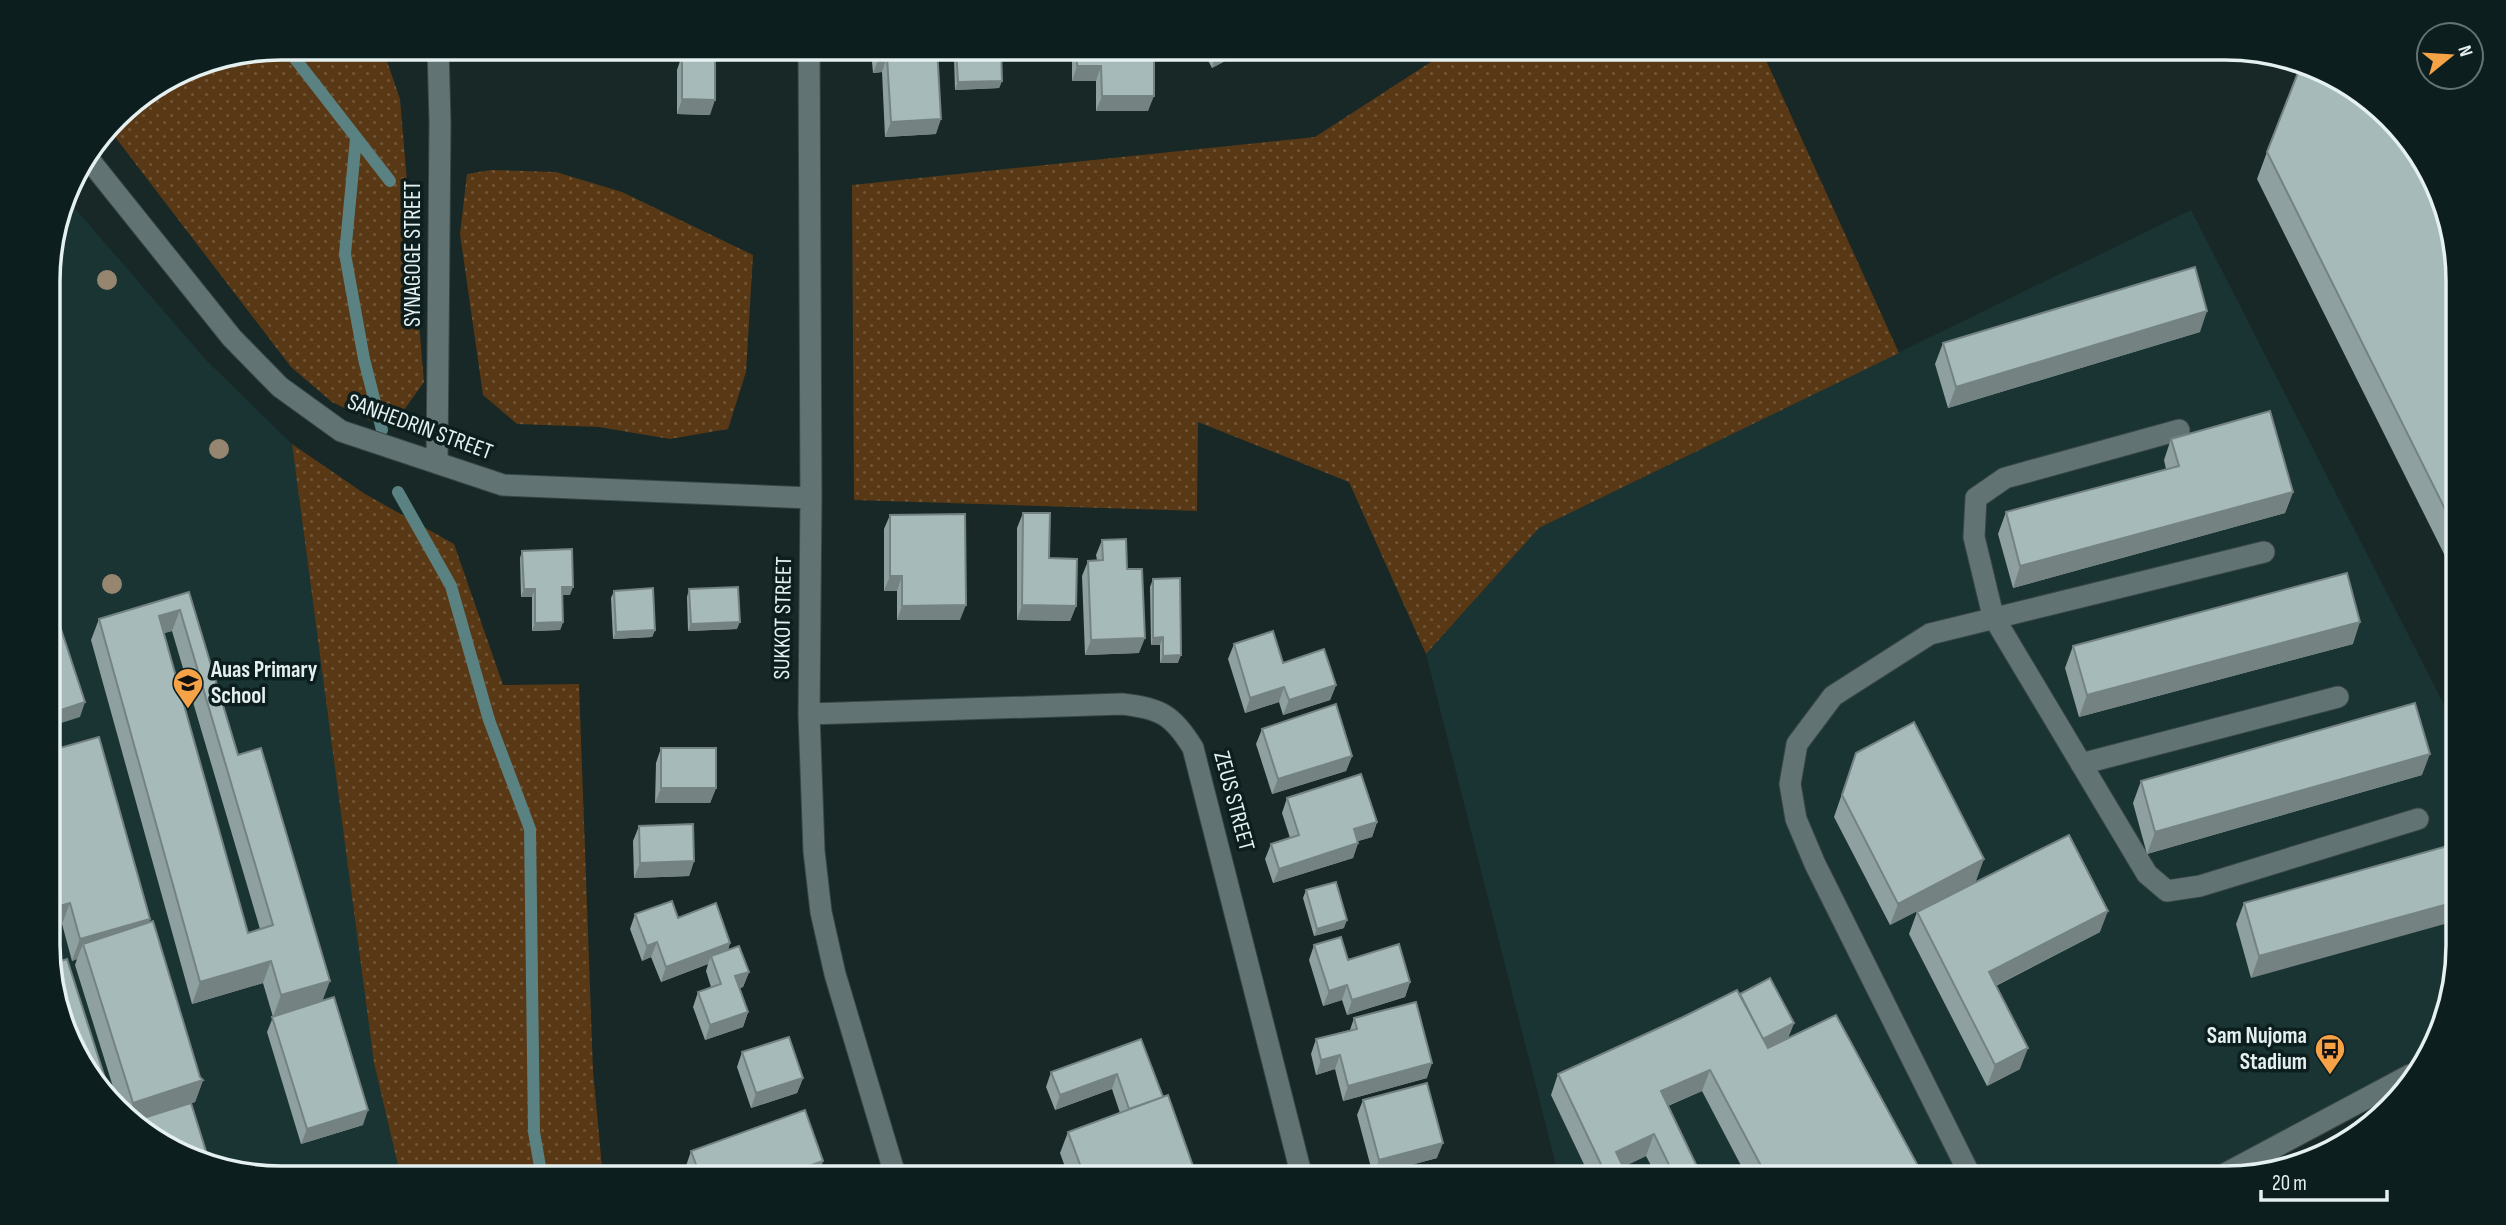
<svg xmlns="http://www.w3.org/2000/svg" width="2506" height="1225" font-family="'Sofia Sans Condensed',sans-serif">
  <defs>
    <pattern id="grass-dots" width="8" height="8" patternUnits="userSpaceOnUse" patternTransform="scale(1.75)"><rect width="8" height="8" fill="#593815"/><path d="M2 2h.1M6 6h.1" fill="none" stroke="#715537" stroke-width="1.8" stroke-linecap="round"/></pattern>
  </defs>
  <rect width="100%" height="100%" fill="#172827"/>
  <path fill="#1a3434" d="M66,198L206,360L292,444L374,1063L401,1178H281L178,1154L95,1086L49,975L48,265Z
    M2191,210L2458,732L2459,945L2435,1047L2431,1052L2195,1177H1559L1426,654L1539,528Z"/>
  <path fill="url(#grass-dots)" d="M281,47H382L400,99L424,382L404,410L374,422L332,402L291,367L109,129L126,105L192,65Z
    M1454,47H1760L1899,353L1539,528L1426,654L1349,482L1198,422L1197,511L854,500L852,185L1315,137Z
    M491,170L556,172L622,192L753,255L746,372L728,429L670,439L599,427L517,424L483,395L460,234L467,174Z
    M292,444L365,494L454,544L503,685L579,684L593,1071L603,1178H401L374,1063Z"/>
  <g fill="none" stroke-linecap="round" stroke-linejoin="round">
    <path stroke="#5a8282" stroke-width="12" d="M286,47L390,181
      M356,138L345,254L364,359L382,430
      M398,492L451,586L489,720L530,829L534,1132L542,1178"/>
    <g stroke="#384646" stroke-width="23">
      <path id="minor" d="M809,47L811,498L809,714L814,851L821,912L835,974L896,1178
        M87,157L232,338L280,387L341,431L503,485L811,498
        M2179,430L2005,478L1976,498L1974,537L1993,616L2147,874L2167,891L2200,886L2418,819
        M437,462L440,123L438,47
        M809,714L1122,704C1160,708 1173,715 1193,748L1302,1177
        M2081,764L2338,697
        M1971,1177L1815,864L1796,819L1790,784L1797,744L1833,696L1930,634L2264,552
        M2219,1177L2410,1075"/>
    </g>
    <use href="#minor" stroke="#617473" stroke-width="21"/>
  </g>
  <g fill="#97866f">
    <circle cx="107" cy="280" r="10"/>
    <circle cx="219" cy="449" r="10"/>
    <circle cx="112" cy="584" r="10"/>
  </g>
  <path fill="#8ea09f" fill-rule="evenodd" d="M873,47H937L936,134L885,137L882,72L873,73L871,51Z
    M1072,47H1154L1148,111H1096V81H1072Z
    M1201,47H1251L1212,68Z
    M956,49L1002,81L999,88L955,90L954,57Z
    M682,55L710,115L677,114V70Z
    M2267,152L2457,251L2458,582L2257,179Z
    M2200,332L1948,408L1935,364L1943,343Z
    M2171,439L2293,492L2285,513L2013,588L1998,534L2006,512L2166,469L2164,460Z
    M1023,513L1076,606L1070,621L1017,620V528Z
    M890,515L960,620H897V591H884V529Z
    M1102,540L1127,569L1139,653L1085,655L1082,576L1088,561L1097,560L1096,555Z
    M522,551L570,595H562L563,622L560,630L532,631V597H521L520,558Z
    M1153,579L1178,663H1160V645H1151L1150,587Z
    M689,589L737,629L688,631L687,597Z
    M614,591L655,630L652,637L613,639L611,598Z
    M189,592L238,755L323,1001L363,1125L301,1144L267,1032L273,1017L263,983L192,1004L91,640L99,619ZM172,631L260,929L248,933L164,633Z
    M1234,644L1283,663L1336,685L1330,700L1283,715L1279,702L1245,713L1228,659Z
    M2353,644L2079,717L2065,668L2073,646Z
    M1262,729L1352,756L1346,771L1272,794L1256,744Z
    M661,748L716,788L710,803H655L656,763Z
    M49,751L150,919L149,923L200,1077L203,1080L195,1102L185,1105L178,1154L119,1106L75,965L77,959L72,961L62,924L49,928Z
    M1856,753L1976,881L1890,925L1834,817Z
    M2422,775L2147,854L2133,803L2141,781Z
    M1287,798L1377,822L1372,837L1358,841V843L1353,858L1273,883L1265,859L1271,844L1290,838L1282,813Z
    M639,826L694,861L689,876L634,878L633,841Z
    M2458,843L2251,978L2236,924L2244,903Z
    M1306,890L1344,928L1314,936L1303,898Z
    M1917,912L2100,932L1996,986L2020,1069L1987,1086L1909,934Z
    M635,914L678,918L730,943L728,950L749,972L743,987L740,988L748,1012L743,1027L705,1040L693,1007L698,992L711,987L706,971L708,964L661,982L651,957L642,961L630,929Z
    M1314,945L1348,960L1410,982L1405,997L1347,1015L1342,1000L1323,1006L1309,960Z
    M1740,994L1794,1023L1788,1038L1924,1177H1747L1702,1091L1668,1106L1702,1177H1657L1646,1156L1623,1167L1626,1177H1590L1551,1095L1558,1074Z
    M1354,1018L1427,1078L1343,1101L1335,1069L1316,1075L1311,1054L1316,1039L1350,1030Z
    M1141,1039L1191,1178H1069L1060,1153L1068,1132L1120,1113L1112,1089L1055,1110L1046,1087L1051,1072Z
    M742,1052L803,1078L797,1093L751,1108L737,1067Z
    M1363,1100L1437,1158L1373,1175L1357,1115Z
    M691,1151L823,1161L818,1176L812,1178H690L686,1166Z"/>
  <path fill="#748282" d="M1239,47H1251L1212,68L1214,60Z
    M887,57L882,72L873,73L879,58Z
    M1077,66H1101L1096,81H1072Z
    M1002,81L999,88L955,90L958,82Z
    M1102,96H1154L1148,111H1096Z
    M682,99L715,100L710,115L677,114Z
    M941,119L936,134L885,137L891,122Z
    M2207,311L2200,332L1948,408L1956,387Z
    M2293,492L2285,513L2013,588L2020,566Z
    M890,576H902L897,591H884Z
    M562,587H573L570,595H559Z
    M524,589H535L532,597H521Z
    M966,605L960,620H897L902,606Z
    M1022,605L1076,606L1070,621L1017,620Z
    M180,610L172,631L151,637L159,616Z
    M563,622L560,630L532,631L535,623Z
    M740,622L737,629L688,631L691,624Z
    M2360,622L2353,644L2079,717L2087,695Z
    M655,630L652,637L613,639L616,632Z
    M1163,637L1160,645H1151L1153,638Z
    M1145,638L1139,653L1085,655L1091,640Z
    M1181,655L1178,663H1160L1163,656Z
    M1336,685L1330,700L1283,715L1289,700Z
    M1284,687L1279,702L1245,713L1250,698Z
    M85,702L80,717L49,727V714Z
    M2430,754L2422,775L2147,854L2155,832Z
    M1352,756L1346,771L1272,794L1278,779Z
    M661,788H716L710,803H655Z
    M1377,822L1372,837L1348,844L1354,829Z
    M1358,843L1353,858L1273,883L1279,869Z
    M1984,859L1976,881L1890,925L1898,904Z
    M694,861L689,876L634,878L640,863Z
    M2459,901V920L2251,978L2259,956Z
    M70,903L62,924L49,928V909Z
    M2108,911L2100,932L1981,993L1989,972Z
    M150,919L142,940L83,944L77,959L72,961L80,939Z
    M1347,920L1344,928L1314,936L1317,929Z
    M657,942L651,957L642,961L647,946Z
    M730,943L725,958L711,956L708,964L661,982L666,967Z
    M271,961L263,983L192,1004L200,982Z
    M749,972L743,987L730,991L735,976Z
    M330,981L322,1002L273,1017L281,995Z
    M1410,982L1405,997L1347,1015L1352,1000Z
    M1347,985L1342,1000L1323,1006L1329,991Z
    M748,1012L743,1027L705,1040L710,1025Z
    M1794,1023L1788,1038L1753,1056L1759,1042Z
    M2028,1048L2020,1069L1987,1086L1995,1065Z
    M1340,1055L1335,1069L1316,1075L1321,1060Z
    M1432,1063L1427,1078L1343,1101L1348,1086Z
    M1710,1070L1702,1091L1653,1112L1661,1091Z
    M1117,1074L1112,1089L1055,1110L1060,1095Z
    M803,1078L797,1093L751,1108L756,1093Z
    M203,1080L195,1102L137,1121L129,1114L133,1103Z
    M368,1110L363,1125L301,1144L307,1129Z
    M1654,1134L1646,1156L1608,1174L1616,1152Z
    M1443,1143L1437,1158L1373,1175L1379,1160Z
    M823,1161L818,1176L812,1178H775Z
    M1194,1169L1191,1178H1170Z"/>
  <path fill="#a5bab9" stroke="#748282" stroke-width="2" fill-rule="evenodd" d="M878,47H937L941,119L891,122L887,57L879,58Z
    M1077,47H1154V96H1102L1101,66H1077Z
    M1208,47H1239L1214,60Z
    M1001,48L1002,81L958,82L956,49Z
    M682,55H715V100L682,99Z
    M2301,65L2328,71L2411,139L2457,251L2458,535L2267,152Z
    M2195,267L2207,311L1956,387L1943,343Z
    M2270,411L2293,492L2020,566L2006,512L2179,466L2171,439Z
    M1023,513H1050L1049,558L1077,559L1076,606L1022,605Z
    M965,514L966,605L902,606V576H890V515Z
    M1126,539L1127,569H1142L1145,638L1091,640L1088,561L1103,560L1102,540Z
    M572,549L573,587H562L563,622L535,623V589H524L522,551Z
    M2347,573L2360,622L2087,695L2073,646Z
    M1180,578L1181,655L1163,656V637L1153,638V579Z
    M738,587L740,622L691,624L689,589Z
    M653,588L655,630L616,632L614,591Z
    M189,592L238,755L261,748L330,981L281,995L271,961L200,982L99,619ZM180,610L273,925L248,933L159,616Z
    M58,620L85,702L49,714V623Z
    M1273,631L1283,663L1324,649L1336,685L1289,700L1284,687L1250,698L1234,644Z
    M2415,703L2430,754L2155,832L2141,781Z
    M1336,704L1352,756L1278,779L1262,729Z
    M1914,722L1984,859L1898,904L1842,795L1856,753Z
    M99,737L150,919L80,939L70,903L49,909V832H50L49,828V751Z
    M661,748H716V788H661Z
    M1361,774L1377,822L1354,829L1358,843L1279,869L1271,844L1299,835L1287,798Z
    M693,824L694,861L640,863L639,826Z
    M2069,835L2108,911L1989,972L2028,1048L1995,1065L1917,912Z
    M2458,843L2459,901L2259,956L2244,903Z
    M1336,882L1347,920L1317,929L1306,890Z
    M672,901L678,918L716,903L730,943L666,967L657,942L647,946L635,914Z
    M153,921L200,1077L203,1080L133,1103L83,944Z
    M1341,937L1348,960L1399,944L1410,982L1352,1000L1347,985L1329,991L1314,945Z
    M739,946L749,972L735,976L748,1012L710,1025L698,992L721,984L711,956Z
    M67,959L112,1100L95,1086L49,975V965Z
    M1770,978L1794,1023L1763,1039L1740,994Z
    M1737,990L1768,1048L1836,1015L1924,1177H1767L1710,1070L1661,1091L1702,1177H1675L1654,1134L1616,1152L1627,1175L1622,1177H1607L1558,1074L1683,1017Z
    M334,997L368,1110L307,1129L272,1017Z
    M1416,1002L1432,1063L1348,1086L1340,1055L1321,1060L1316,1039L1357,1029L1354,1018Z
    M789,1037L803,1078L756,1093L742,1052Z
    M1141,1039L1163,1097L1129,1109L1117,1074L1060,1095L1051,1072Z
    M1427,1083L1443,1143L1379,1160L1363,1100Z
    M1168,1095L1194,1169L1170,1178H1085L1068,1132Z
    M191,1103L209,1161L178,1154L137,1120Z
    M805,1110L823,1161L775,1178H701L691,1151Z"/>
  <defs>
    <g id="school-pin" transform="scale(1.575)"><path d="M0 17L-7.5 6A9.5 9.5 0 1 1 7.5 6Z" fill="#f6a247" stroke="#0d1e1e"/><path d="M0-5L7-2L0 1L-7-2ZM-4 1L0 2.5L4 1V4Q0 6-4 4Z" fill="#111"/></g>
    <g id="bus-pin" transform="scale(1.575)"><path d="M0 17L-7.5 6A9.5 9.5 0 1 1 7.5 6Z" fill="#f6a247" stroke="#0d1e1e"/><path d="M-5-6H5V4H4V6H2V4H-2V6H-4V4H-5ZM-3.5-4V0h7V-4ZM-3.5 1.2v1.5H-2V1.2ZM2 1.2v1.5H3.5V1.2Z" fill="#111"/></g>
  </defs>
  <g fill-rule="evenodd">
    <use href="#school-pin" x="188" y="683"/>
    <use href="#bus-pin" x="2330" y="1049"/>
  </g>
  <g text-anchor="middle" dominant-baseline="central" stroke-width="7" stroke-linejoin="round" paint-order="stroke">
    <g font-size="23" fill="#e5f0f0" stroke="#0d1e1e">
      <text transform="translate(413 254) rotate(-90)">SYNAGOGE STREET</text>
      <text transform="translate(420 427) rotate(20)">SANHEDRIN STREET</text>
      <text transform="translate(783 618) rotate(-89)">SUKKOT STREET</text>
      <text transform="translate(1234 801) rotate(75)">ZEUS STREET</text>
    </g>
    <g font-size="23" font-weight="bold" fill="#e5f0f0" stroke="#0d1e1e" text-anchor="start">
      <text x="211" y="670">Auas Primary<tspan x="211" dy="26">School</tspan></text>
      <text x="2307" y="1036" text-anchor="end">Sam Nujoma<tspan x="2307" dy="26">Stadium</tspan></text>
    </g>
  </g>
  <path d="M0 0H2506V1225H0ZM281 60H2225A221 221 0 0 1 2446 281V945A221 221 0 0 1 2225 1166H281A221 221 0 0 1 60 945V281A221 221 0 0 1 281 60Z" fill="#0d1e1e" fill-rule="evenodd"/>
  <path fill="none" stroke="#e5f0f0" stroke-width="3.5" d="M281 60H2225A221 221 0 0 1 2446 281V945A221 221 0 0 1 2225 1166H281A221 221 0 0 1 60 945V281A221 221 0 0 1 281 60Z"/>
  <g transform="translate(2450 56) rotate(72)"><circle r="33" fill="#0d1e1e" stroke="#637272" stroke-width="2"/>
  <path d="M0-5L12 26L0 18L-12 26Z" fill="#f6a247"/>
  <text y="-10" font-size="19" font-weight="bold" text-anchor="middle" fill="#e5f0f0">N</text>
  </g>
  <path d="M2261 1190v10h126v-10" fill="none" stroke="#e5f0f0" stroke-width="3.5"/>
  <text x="2272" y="1190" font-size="21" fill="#e5f0f0" stroke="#0d1e1e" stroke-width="5" paint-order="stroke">20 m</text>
</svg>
